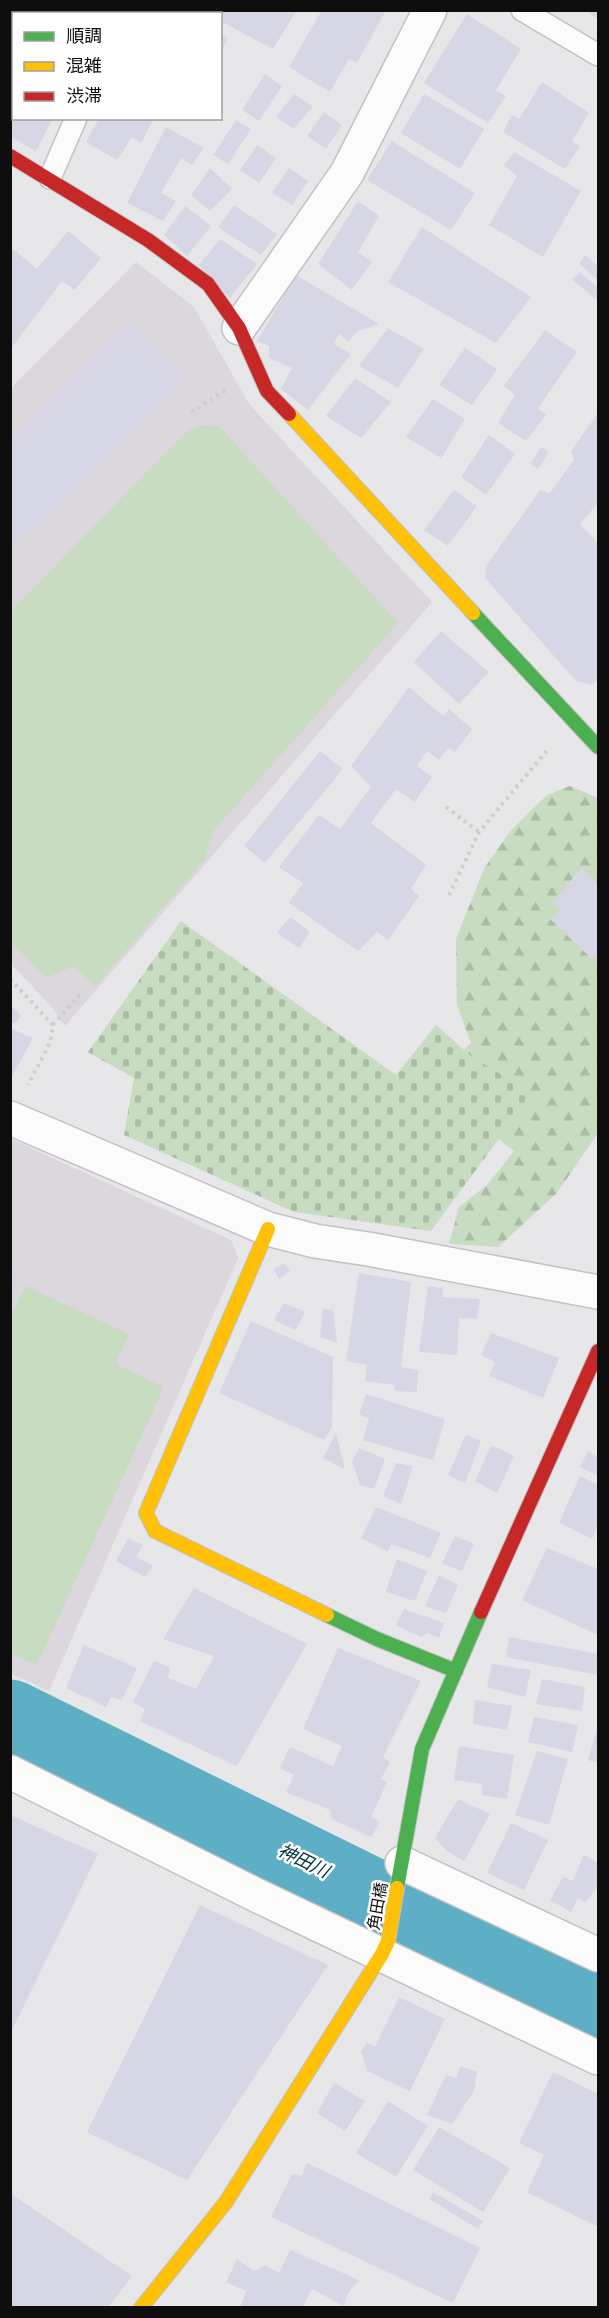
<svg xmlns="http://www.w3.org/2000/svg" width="609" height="2318" font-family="'Golos Text','Noto Sans JP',sans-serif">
  <defs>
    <pattern id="forest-firs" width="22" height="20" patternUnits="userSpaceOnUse" patternTransform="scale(1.5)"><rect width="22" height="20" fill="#c8dcc1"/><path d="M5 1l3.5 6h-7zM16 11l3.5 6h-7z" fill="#abbca5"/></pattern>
    <pattern id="cemetery-stones" width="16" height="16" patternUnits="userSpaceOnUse" patternTransform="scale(1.5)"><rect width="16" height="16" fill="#c8dcc1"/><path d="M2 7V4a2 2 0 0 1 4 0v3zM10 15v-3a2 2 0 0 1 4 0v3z" fill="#abbca5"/></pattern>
  </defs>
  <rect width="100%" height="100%" fill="#e7e6e8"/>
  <path fill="#dbd7dd" d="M136,262L194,307L249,404L432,602L65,1026L51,1006L11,964V388Z
    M11,1139L231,1240L238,1258L49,1691L11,1674Z"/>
  <path fill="#c8dcc1" d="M201,425L219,426L398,623L214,830L205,859L95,987L74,966L46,978L11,942V611L186,432Z
    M25,1286L129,1334L116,1364L164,1387L37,1665L10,1654V1318Z"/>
  <path fill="url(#forest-firs)" d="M570,786L598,798V1133L557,1193L498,1247L449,1244L459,1207L487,1185L514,1151L481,1125L438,1073L471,1043L457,1005L456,939L485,867L512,829L547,795Z"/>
  <path fill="url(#cemetery-stones)" d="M181,921L396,1075L436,1025L471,1056L532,1094L431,1231L294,1212L124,1135L134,1078L88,1052Z"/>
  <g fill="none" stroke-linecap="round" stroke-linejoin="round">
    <path stroke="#5eafc6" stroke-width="75" d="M10,1717L454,1936L598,2004"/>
  </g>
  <path fill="#d7d6e5" d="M14,10H66L64,14H19Z
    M201,10H297L273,49L220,21V14H206Z
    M322,10H386L357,63L349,59L330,92L289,67Z
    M584,10H598V19Z
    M467,14L521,49L496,90L506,96L488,123L424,83Z
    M10,27L14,28V50L10,49Z
    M220,34L228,38L220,53Z
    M10,58L14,60V79L10,77Z
    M265,74L282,86L259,121L242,110Z
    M542,82L589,113L572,141L580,146L565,169L503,132L512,115L519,119Z
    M294,94L313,106L294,129L276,117Z
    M424,94L484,129L460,169L401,133Z
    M324,112L342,125L326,149L307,136Z
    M10,116L14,118H53L36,151L10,137Z
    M99,118H154L141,143L132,137L117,160L86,142Z
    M236,120L251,129L228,164L213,155Z
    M166,127L204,148L192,165L181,158L161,193L176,201L163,221L127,203Z
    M392,141L475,193L451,230L367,180Z
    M257,145L276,158L259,183L240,170Z
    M514,152L581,191L543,257L489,225L517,176L504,166Z
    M210,168L232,189L210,211L191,195Z
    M289,168L308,181L292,205L272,193Z
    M358,201L379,216L358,252L372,262L352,290L318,264Z
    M234,205L277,234L261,255L218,227Z
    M185,206L211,226L187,256L164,235Z
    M422,227L531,297L496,343L388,282Z
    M68,231L101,258L75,290L62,281L12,347L10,252L13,249L37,269Z
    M220,239L257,264L230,298L199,265Z
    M585,255L598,266V280L579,264Z
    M580,272L598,288V301L572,279Z
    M296,275L379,324L357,331L349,342L339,334L334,344L351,354L308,410L281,389L292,368L269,358V346L257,341Z
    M130,323L185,379L10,551V442Z
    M388,328L424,349L398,388L359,366Z
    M545,330L577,352L538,408L546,415L526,441L498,423L515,395L504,386Z
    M465,348L497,369L472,405L439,385Z
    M355,378L391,402L361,438L326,416Z
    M433,399L465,419L441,458L406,437Z
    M598,413V503L580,524L598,543V679L592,685L576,681L485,578L486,566L540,490L550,493L574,460L571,451Z
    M489,435L515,454L486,495L461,477Z
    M541,447L549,452L538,469L530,464Z
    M454,490L477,506L448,546L424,530Z
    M441,631L489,672L459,704L414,662Z
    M409,687L443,716L449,709L472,729L455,752L448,748L439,760L427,751L417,766L432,777L415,802L396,789L371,823L426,865L411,889L419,896L388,940L377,932L358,951L289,903L303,883L279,867L319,815L340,829L371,787L351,766Z
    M320,751L343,769L265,863L244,846Z
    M582,868L598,885V953L592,959L550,919L560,910L552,902Z
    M290,917L310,932L299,948L277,933Z
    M10,1005L21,1015L15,1023L10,1021Z
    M12,1029L33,1038L10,1080V1032Z
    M284,1263L290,1271L279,1279L274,1269Z
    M10,1270L19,1274L10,1293Z
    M359,1273L411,1282L401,1367L418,1370L417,1392L395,1391L394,1385L365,1381L367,1365L346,1361Z
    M428,1286L443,1288L442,1297L480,1299L477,1319L459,1318L457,1355L419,1352Z
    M284,1303L305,1312L296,1330L274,1320Z
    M323,1309L333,1310L337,1343L320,1337Z
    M251,1321L333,1357L332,1427L324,1440L219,1393Z
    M491,1333L559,1358L543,1398L489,1376L495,1362L481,1355Z
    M366,1394L445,1419L433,1460L363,1440L369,1418L359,1415Z
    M336,1433L345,1469L323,1458Z
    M466,1435L481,1441L465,1483L448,1475Z
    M491,1445L514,1456L497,1493L475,1481Z
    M359,1448L385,1459L374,1489L360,1485L352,1462Z
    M588,1451L598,1457V1476L580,1467Z
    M396,1463L413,1466L401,1504L383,1496Z
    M580,1476L598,1485V1525L592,1539L559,1523Z
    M376,1507L441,1533L430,1558L392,1544L387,1551L361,1538Z
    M455,1536L474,1544L462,1571L442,1564Z
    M128,1538L143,1545L136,1557L153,1566L145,1577L116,1561Z
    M547,1548L598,1569V1635L522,1600Z
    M397,1559L427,1571L415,1601L386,1592Z
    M439,1575L458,1585L446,1613L425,1606Z
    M194,1588L307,1644L237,1766L140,1721L145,1709L133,1702L154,1661L170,1668L168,1678L196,1689L214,1656L163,1639Z
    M404,1609L444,1623L439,1638L428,1633L421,1637L396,1625Z
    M509,1637L598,1654V1675L506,1657Z
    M84,1645L137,1668L122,1700L111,1697L106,1707L66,1688Z
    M338,1648L421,1681L383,1757L390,1762L381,1779L387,1782L371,1817L380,1822L371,1837L332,1819L330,1810L286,1792L294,1775L280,1768L290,1747L333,1766L342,1746L303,1729Z
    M492,1664L531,1670L525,1697L487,1687Z
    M542,1679L585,1687L582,1711L536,1704Z
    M475,1700L512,1706L507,1730L473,1724Z
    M534,1717L578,1725L572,1752L528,1742Z
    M598,1726V1763L588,1760Z
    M459,1746L514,1755L507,1799L482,1795V1784L454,1780Z
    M537,1751L568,1759L549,1825L515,1815Z
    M458,1799L490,1814L464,1861L446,1850L435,1838Z
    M10,1815L98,1854L10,2034Z
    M511,1823L548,1840L524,1890L487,1873Z
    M584,1855L598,1863V1889L597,1888L585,1903L578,1898L571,1912L550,1900L563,1877L573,1881Z
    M200,1905L328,1965L187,2180L87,2132Z
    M399,1997L445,2019L410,2091L367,2071L361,2051L367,2043L375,2047Z
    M461,2066L477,2072L474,2091L452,2124L427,2115L446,2075L456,2078Z
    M553,2072L598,2094V2227L527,2192L544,2155L519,2143Z
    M334,2083L365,2101L345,2131L317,2113Z
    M388,2101L428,2126L396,2177L356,2153Z
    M439,2127L510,2168L483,2212L413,2170Z
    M307,2163L480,2248L453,2303L271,2217L292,2174L302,2176Z
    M433,2192L483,2221L478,2229L429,2199Z
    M10,2193L132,2276L108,2308H10Z
    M290,2250L359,2280L348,2293L344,2306L312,2289L302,2308H240L246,2291L226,2282L237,2259L254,2271L265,2265L279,2273Z"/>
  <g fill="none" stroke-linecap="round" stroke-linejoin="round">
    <g stroke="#c2c1c3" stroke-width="24">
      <path id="lane" d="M522,10L598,55
        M121,14L123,10
        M50,178L76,118"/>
    </g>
    <g stroke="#c2c1c3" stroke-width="36">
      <path id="street" d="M239,328L347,173L430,10
        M10,1118L268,1229L315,1241L368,1249L598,1292
        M10,1772L254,1894L598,2058
        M402,1863L598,1955"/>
    </g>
    <g stroke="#c2c1c3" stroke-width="16">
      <path id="fast" d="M473,613L598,747
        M327,1615L377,1639L456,1671
        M397,1888L422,1749L481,1612"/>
    </g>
    <g stroke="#c2c1c3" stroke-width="16">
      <path id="slow" d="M289,414L473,613
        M268,1229L146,1513L155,1531L327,1615
        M141,2308L226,2202L382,1954L388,1941L397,1888"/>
    </g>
    <g stroke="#c2c1c3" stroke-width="16">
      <path id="jam" d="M10,156L148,240L208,284L239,328L267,391L289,414
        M481,1612L598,1351"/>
    </g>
    <path stroke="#cecdce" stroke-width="4" stroke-dasharray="3 4.5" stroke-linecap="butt" d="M191,412L226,390
      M446,807L479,832
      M449,895L479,832L549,748
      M10,979L53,1025L50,1043L28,1085
      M53,1025L83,991"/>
    <use href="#lane" stroke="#fbfbfc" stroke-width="21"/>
    <use href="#street" stroke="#fbfbfc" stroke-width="33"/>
    <use href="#fast" stroke="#4caf50" stroke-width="14"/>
    <use href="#slow" stroke="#ffc107" stroke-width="14"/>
    <use href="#jam" stroke="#c62828" stroke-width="14"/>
  </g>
  <g text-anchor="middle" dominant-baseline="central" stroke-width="5" stroke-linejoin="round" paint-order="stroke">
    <g font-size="16" fill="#0f0e0f" stroke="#fff">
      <text transform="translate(377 1906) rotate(-80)">角田橋</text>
    </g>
    <g font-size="18" font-style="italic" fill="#003340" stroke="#fff">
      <text transform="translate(304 1860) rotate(26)">神田川</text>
    </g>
  </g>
  <rect width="609" height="2318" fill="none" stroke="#0f0e0f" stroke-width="24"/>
  <rect x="12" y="12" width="210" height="108" fill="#ffffff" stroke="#9f9f9f" stroke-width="1.5"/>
  <rect x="24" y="32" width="30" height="9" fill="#4caf50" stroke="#9f9f9f" stroke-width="1.5"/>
  <text x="66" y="42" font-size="18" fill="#0f0e0f">順調</text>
  <rect x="24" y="62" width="30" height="9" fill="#ffc107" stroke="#9f9f9f" stroke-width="1.5"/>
  <text x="66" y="72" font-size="18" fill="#0f0e0f">混雑</text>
  <rect x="24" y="92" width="30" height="9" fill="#c62828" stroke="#9f9f9f" stroke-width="1.5"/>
  <text x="66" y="102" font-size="18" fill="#0f0e0f">渋滞</text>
</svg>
